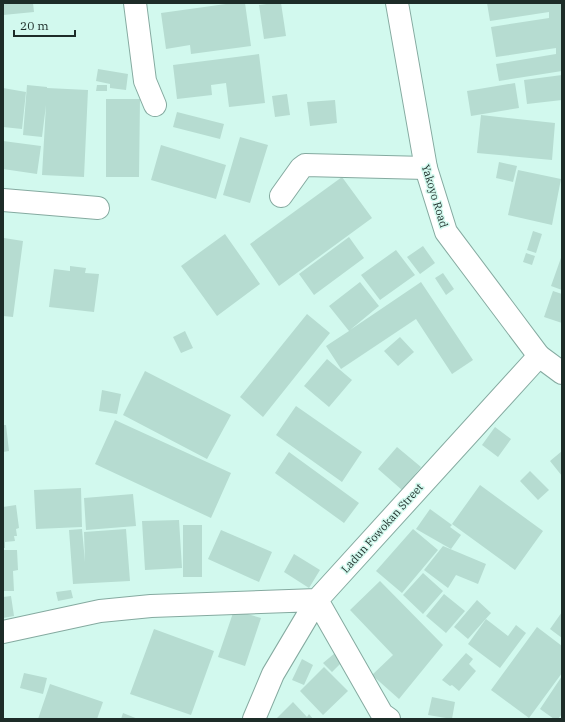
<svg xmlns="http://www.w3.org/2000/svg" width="565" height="722" font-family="'IBM Plex Serif',serif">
  <rect width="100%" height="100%" fill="#d2f9ee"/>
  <path fill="#b6dcd1" d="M3,3H33L34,12L3,15Z
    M233,3H245L251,46L191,54L190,45L166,49L161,13Z
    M274,3H281L286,36L264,39L259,5Z
    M487,3H562V71L499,81L496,64L556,54V48L496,57L491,27L549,18V12L490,21Z
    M259,54L265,103L229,107L226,83L211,85L212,95L177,99L173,65Z
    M98,69L128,74L126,90L110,88V84L96,81Z
    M562,75V100L527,104L524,80Z
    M515,83L519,108L471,116L467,91Z
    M27,85L47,87V88L88,90L84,177L42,175L46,105L42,137L23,135Z
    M97,85H107V91H96Z
    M3,88L26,92L22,129L3,127Z
    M287,94L290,115L275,117L272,96Z
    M106,99H140L139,177H106Z
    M335,100L337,123L310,126L307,102Z
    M177,112L224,124L220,139L173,127Z
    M481,115L555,123L552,160L477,153Z
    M240,137L268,145L250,203L223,195Z
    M3,141L41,146L37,174L3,169Z
    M161,145L226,165L216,199L151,180Z
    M499,162L517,166L513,182L496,178Z
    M518,170L561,179L552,225L508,215Z
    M342,177L372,218L279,286L250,244Z
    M533,231L542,234L536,253L527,250Z
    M225,234L260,284L217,316L181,266Z
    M349,237L364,258L314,295L299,274Z
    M4,238L23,241L13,317L3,316V248Z
    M423,246L435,263L420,274L407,257Z
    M396,250L415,275L380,300L361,275Z
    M526,253L535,256L532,265L523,262Z
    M562,255V290L551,286Z
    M70,266L86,268L85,273L99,274L94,312L49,307L54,269L70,271Z
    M443,273L454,289L446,295L435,278Z
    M360,282L379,306L350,330L421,282L473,360L452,374L416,319L341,369L326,346L349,331L329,306Z
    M553,291L562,294V323L544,317Z
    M307,314L330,333L263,417L240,397Z
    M185,331L193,348L181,353L173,337Z
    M400,337L414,352L398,366L384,351Z
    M327,359L352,380L329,407L304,386Z
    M145,371L231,415L207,459L123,415Z
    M102,390L121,394L117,414L99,411Z
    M296,406L362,452L342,482L276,435Z
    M115,420L231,473L211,518L95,464Z
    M3,425H6L9,451L3,452Z
    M495,427L511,439L498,457L482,445Z
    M397,447L421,467L402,490L378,469Z
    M562,451V476L550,461Z
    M289,452L359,503L344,523L275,473Z
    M530,471L549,490L538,500L520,481Z
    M480,485L543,531L515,570L452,524Z
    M81,488L82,527L36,529L34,490Z
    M133,494L136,526L86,530L84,498Z
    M16,505L19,528L16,529L17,536H14L15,541L5,542V548H3V507Z
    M430,509L452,525L450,527L461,535L451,549L416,529Z
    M179,520L182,568L145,570L142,521Z
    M183,525H202V577H183Z
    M82,529L85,562L84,532L126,529L130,581L73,584L69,530Z
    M413,529L438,550L402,593L376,571Z
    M221,530L272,552L259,582L208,559Z
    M443,546L486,564L478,584L456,575L448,588L424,570Z
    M3,550H17L18,570L13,571L14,591H3Z
    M294,554L320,570L309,588L284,572Z
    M423,573L443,591L423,614L403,595Z
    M380,581L443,645L399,699L372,675L393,655L350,610Z
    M71,590L73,598L58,601L56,592Z
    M444,594L465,611L446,633L426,616Z
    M11,596L14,616L3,618V597Z
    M477,600L491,613L468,639L454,627Z
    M234,610L261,618L245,666L218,657Z
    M562,612V638L550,629Z
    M486,619L508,636L516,625L526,633L500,668L468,644Z
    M537,627L562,646V673L529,718L491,690Z
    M154,629L214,651L191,715L130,694Z
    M335,653L343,661L332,672L323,663Z
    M466,653L473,659L469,664L476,671L459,691L452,685L450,686L442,680Z
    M302,659L313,665L304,685L292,680Z
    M324,667L348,691L323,715L300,691Z
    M24,673L47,678L43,694L20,688Z
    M562,676V714L558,719H554L540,709Z
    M50,684L103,702L97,719H38Z
    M432,697L455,702L452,719L428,715Z
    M293,702L307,717L309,714L313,719H276Z
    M123,713L138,719H121Z"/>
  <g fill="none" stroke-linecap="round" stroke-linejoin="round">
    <g stroke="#85aaa0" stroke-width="24">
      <path id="minor" d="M135,3L145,81L155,105
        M281,196L301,168L305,165L426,168
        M3,200L98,208
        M3,632L100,611L151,606L317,600L382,714L389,719
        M254,719L273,674L317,600L539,356"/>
    </g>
    <g stroke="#85aaa0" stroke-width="24">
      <path id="major" d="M397,3L426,168L446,232L539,356L562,373"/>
    </g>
    <use href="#minor" stroke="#fff" stroke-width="22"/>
    <use href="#major" stroke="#fff" stroke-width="22"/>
  </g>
  <g text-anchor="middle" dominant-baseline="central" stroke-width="3" stroke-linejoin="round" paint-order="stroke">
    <g font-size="11" fill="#1d2c28" stroke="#d2f9ee">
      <text transform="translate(435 196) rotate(73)">Yakoyo Road</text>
      <text transform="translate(382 528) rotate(-48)">Ladun Fowokan Street</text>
    </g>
  </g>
  <rect width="565" height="722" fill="none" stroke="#1d2c28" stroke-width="8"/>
  <path d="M14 30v6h61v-6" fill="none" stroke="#1d2c28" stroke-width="2"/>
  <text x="20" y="30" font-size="12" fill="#1d2c28" stroke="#d2f9ee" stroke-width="3" paint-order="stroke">20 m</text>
</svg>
